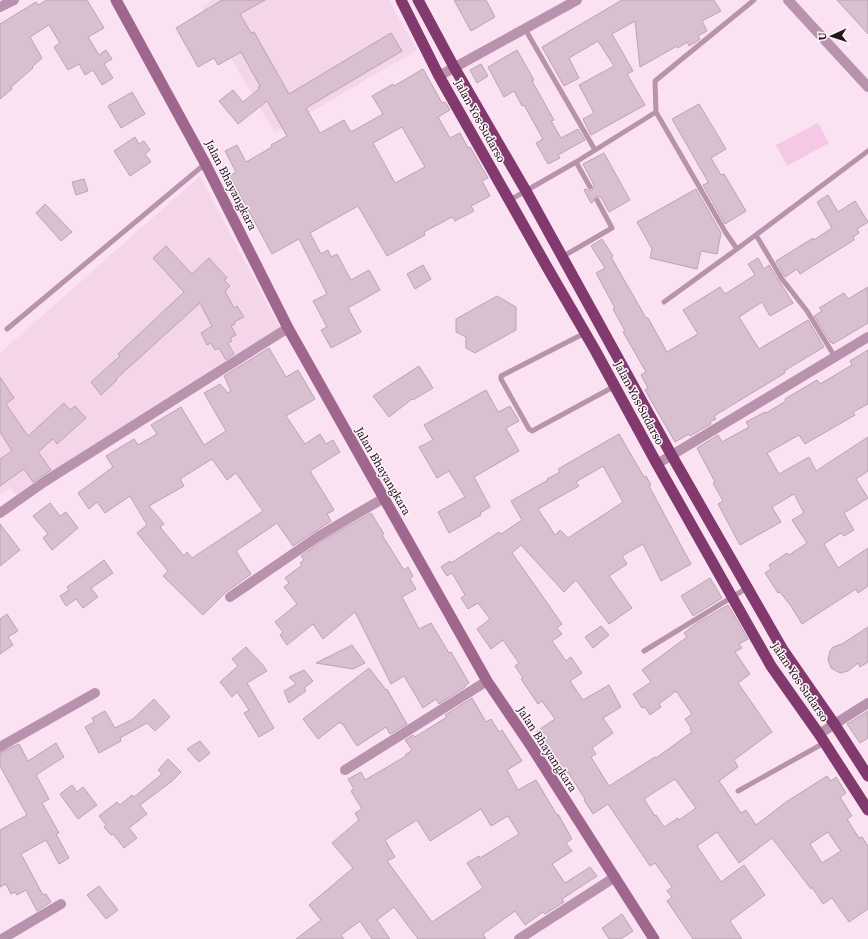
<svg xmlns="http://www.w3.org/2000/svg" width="868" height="939" font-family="'Source Serif 4',serif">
  <rect width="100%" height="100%" fill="#fbe2f3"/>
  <path fill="#f5d5ea" d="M212,0H389L417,50L275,133L201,7Z
    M200,176L280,328L17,496L11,488L0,495V353Z"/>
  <path fill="#f5c8e6" d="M818,123L829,143L787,166L776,145Z"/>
  <path fill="#d9c0d0" stroke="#baa3b3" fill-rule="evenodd" d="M47,0H87L104,28L88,37L99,55L106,50L112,59L104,64L113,78L102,85L93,70L85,75L79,64L68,70L54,47L60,43L49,25L30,37L42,58L32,67L33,68L11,87L12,89L0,99V24L36,2L38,5Z
    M222,0H265L240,14L251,33L254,32L289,94L391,33L402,51L306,108L320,133L344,120L351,132L383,114L372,96L393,84L394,86L423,69L442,103L445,102L450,110L438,117L450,138L460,133L468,148L470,147L488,178L482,181L490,196L471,206L474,211L455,221L452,217L424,232L425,235L387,256L358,206L310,233L321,254L328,250L331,257L337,254L351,280L369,270L380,290L348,308L361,332L331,348L321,330L327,327L313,301L327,294L299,239L272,254L230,176L236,172L225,151L237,145L246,162L272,147L271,145L287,136L267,101L238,124L219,101L233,90L243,102L259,89L258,87L260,86L241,52L218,65L214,58L198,67L176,28ZM402,127L425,167L395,183L373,143Z
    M454,0H486L495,17L471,31Z
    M622,0H714L721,11L702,21L707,31L698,36L700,39L696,42L689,46L687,42L678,48L677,46L640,67L635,21L612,34L633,71L627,74L645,105L591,135L583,119L594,113L579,85L614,66L598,41L569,58L579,78L564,86L542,47Z
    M837,0H868V34Z
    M517,50L534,80L532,81L554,120L551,121L561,138L578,129L585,140L558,155L560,158L548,164L536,143L543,139L524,105L522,106L514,91L504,97L488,67Z
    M481,64L488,76L477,83L470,70Z
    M132,92L145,114L121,128L108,106Z
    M699,104L726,149L711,158L721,175L724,174L746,211L725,224L703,185L708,183L707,180L672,119Z
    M135,137L139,144L144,141L150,150L145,154L151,162L130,176L114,151Z
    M604,153L630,200L609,212L601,197H595L593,202L591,203L584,190L586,189L590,191L592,190L594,185L583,164Z
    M84,179L88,191L76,195L72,182Z
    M696,189L721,233L717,254L701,251L697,269L650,258L652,249L637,222Z
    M828,195L838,212L855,201L868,222L857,229L859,233L853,237L854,240L800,274L797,269L785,277L776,261L813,238L814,240L832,228L817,202Z
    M45,204L72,232L61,241L36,213Z
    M602,239L613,256L611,257L634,297L646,318H648L667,352L698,334L683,310L720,287L725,294L755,275L748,264L758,258L764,269L769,265L793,303L770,316L762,302L739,317L759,349L808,320L824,347L784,371L785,373L714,416L716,419L710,422L711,424L690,436L689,434L675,442L645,390L648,388L641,375L646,372L623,332L625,331L613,309L615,308L596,273L605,268L591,246Z
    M166,246L192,274L209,258L227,278L224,280L230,286L225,291L234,308L237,306L244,317L234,322L235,324L231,326L236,335L230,338L232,341L228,343L234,354L226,360L219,348L215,350L211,343L207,345L201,333L212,326L200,303L116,379L117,380L101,395L91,382L120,356L118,354L184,292L153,258Z
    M423,265L431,279L415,289L407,274Z
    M868,287V323L833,344L832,342L831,343L814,316L822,311L819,308L844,293L848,299Z
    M497,296L516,307V330L475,353L466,348V337L456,332V319Z
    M269,348L286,377L298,370L315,399L286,416L305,444L320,434L326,444L333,440L340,452L310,471L334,510L327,514L331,521L293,546L277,523L236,551L251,574L226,592L203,615L163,576L168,571L137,533L147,525L130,496L105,513L97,502L89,509L78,493L113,467L106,456L134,439L138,445L157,434L151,425L181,407L204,445L226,431L204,393L220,384L228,393L231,391L224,376ZM212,459L227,480L236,473L263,511L192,558L187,552L184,556L160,527L164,524L149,506L184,486L180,479Z
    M868,350V404L853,412L855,415L805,444L799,435L767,453L779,474L809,457L816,471L868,437V471L856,479L868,498L844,513L854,530L844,536L841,533L824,544L838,568L868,548V586L858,593L856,589L802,624L791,606L780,592L778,593L765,573L771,569L769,565L787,553L789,555L807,543L792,520L804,513L794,494L772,507L781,522L740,545L718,504L723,501L713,483L715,482L697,448L718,435L722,442L749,427L746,422L765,412L766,413L786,401L785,399L817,380L820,384L852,365L850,361Z
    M419,366L433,388L413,400L412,399L389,417L373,396Z
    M0,377L14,398L6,404L28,436L64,403L70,410L75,406L86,418L57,444L53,439L38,452L51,470L33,482L24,469L0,486V459L12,451L0,432Z
    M486,390L498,412L510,406L519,421L506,428L519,451L474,477L490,507L480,513L481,515L449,533L438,512L465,497L449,471L437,478L419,447L433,440L424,425Z
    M619,434L644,477L646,476L651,485L649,486L691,564L661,581L643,544L622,556L627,564L609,576L632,608L609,624L576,580L564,592L521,545L512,553L562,624L557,628L562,634L552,641L566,661L571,657L582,673L570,681L583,700L609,685L621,707L603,718L613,733L592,748L596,754L591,757L609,786L655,757L656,758L692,732L690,729L691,728L685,719L692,714L676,691L659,704L661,707L650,715L645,707L642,708L633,694L651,682L642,670L687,637L684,633L697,623L728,605L748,639L739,644L742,648L735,652L750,674L738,683L772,732L734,760L738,767L719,781L741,813L746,810L756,825L786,802L827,776L831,781L836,777L846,793L840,797L852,816L847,819L859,838L862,837L868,846V909L849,922L832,898L823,904L812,887L811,889L772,838L739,863L717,832L697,846L721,882L744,865L765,895L730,921L742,939H693L667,901L672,897L667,891L672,887L655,863L650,866L608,804L593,814L584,800L585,799L568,772L565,774L537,731L555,719L542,701L538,704L521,679L523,678L515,666L519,663L503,640L491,649L477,629L490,619L478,603L468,609L461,598L465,595L452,573L447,576L441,567L450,561L451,563L499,532L501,534L522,520L511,501L548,480L547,479L560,472L558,469ZM603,466L623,502L568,538L560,530L555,535L538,509L579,486L576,482ZM675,779L696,808L679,820L678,818L664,827L656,815L655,816L644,799ZM828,832L841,851L822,863L810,844Z
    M50,503L60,516L66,512L78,528L52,550L43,538L48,534L33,516Z
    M371,513L384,534L382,535L404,570L408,567L413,576L410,579L416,589L402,597L419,629L431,623L449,653L451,652L469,683L465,686V687L439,704L436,699L423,708L404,676L391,684L355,612L323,639L313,624L287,645L280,635L283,632L275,622L297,604L284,587L289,583L285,578L302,565L300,563L304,560L301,556L322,541Z
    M0,524L20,550L0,566Z
    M104,560L113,573L91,588L98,597L83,608L76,599L66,606L60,596L69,590L67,587Z
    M710,578L722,598L693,616L681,596Z
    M7,614L18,631L8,637L13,645L0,654V619Z
    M601,626L609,635L593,648L585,637Z
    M868,627V662L860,667L858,663L848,671L840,673L831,668L828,660L830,651L833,647L842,644Z
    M352,645L365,663L353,669L316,663Z
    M246,647L262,664L267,671L247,683L274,728L259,737L244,713L249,710L237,692L232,697L220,682L238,666L232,659Z
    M369,668L386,690L387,689L407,724L390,734L386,727L357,746L342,723L341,724L340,722L318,739L303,719Z
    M304,670L313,681L304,688L306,691L289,703L284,691L296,684L289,677Z
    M472,698L486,722L491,719L499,732L502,730L522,761L507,770L518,790L536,780L557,815L558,814L572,839L566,843L572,851L552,864L565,883L590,867L597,876L562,899L564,902L545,914L543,912L525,925L515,911L483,934L486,939H418L394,907L377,920L390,939H372L360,921L341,935L344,939H296L321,920L309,905L353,868L332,843L359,820L355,813L362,809L351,791L354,789L348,779L361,772L365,780L406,756L405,755L412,750L405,740L413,735L415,737L447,717L445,715ZM481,809L491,826L508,816L519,834L480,858L479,856L467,863L483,888L432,922L387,861L395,857L385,840L417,820L430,841Z
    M154,699L170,717L155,731L147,723L120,738L121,741L99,753L85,727L94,722L92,718L105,711L115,728L133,719Z
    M868,711V738L860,743L847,724Z
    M200,741L210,753L199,762L187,749Z
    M56,743L64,757L36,775L49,799L42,803L59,833L56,834L69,858L59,864L46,840L21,854L43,895L46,894L51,902L37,911L26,890L17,895L15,892L11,894L6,884L0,887V830L27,815L0,766V753L19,744L28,761Z
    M168,759L181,772L171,782L140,805L147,814L129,828L137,838L124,848L113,834L111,835L104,827L106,825L99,816L117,802L120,805L132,795L134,797L162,774L158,770Z
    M72,785L77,792L83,787L97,805L78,819L60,794Z
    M99,886L118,910L106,919L87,895Z
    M622,914L633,931L621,939H609L602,928Z"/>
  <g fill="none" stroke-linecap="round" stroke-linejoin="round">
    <path stroke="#b992ad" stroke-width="5" d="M525,29L595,150
      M656,112L655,81L754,0
      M576,162L656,112L726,233L737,249
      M510,200L576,162L590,187
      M756,235L782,279L807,311L835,357
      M562,257L612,228L597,200
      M664,302L737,249L868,151
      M7,329L205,164
      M585,333L501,376V379L529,429L532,431L615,386
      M644,651L747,588
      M738,791L824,743"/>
    <path stroke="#b992ad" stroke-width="10" d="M788,0L868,87
      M0,7L14,0
      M439,76L577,0
      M657,464L868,337
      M0,513L44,482L288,328
      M230,597L319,536L384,498
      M819,734L868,703
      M0,747L95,693
      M345,770L487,681
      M2,939L61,904
      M519,939L615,877"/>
    <path stroke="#9f678e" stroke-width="11" d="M116,0L205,163L288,328L487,681L531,746L654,939"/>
    <path stroke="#81396e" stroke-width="11" d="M401,0L439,76L547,267L595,350L657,464L771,666L819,734L868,810
      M418,0L454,67L526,191L672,456L783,650L835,725L868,776"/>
  </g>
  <g text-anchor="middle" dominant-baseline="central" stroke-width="3" stroke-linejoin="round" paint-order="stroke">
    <g font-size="12" fill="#20171d" stroke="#fff4fb">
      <text transform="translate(480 121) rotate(61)">Jalan Yos Sudarso</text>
      <text transform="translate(231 185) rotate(63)">Jalan Bhayangkara</text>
      <text transform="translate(639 403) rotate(62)">Jalan Yos Sudarso</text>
      <text transform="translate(383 471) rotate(60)">Jalan Bhayangkara</text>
      <text transform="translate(800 682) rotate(56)">Jalan Yos Sudarso</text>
      <text transform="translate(547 749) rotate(57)">Jalan Bhayangkara</text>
    </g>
  </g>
  <g transform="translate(832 36) rotate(267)" stroke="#fff4fb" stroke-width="3" paint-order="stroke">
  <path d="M0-3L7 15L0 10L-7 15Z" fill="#20171d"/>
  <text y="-6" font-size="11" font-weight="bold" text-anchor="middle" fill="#20171d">U</text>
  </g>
</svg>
